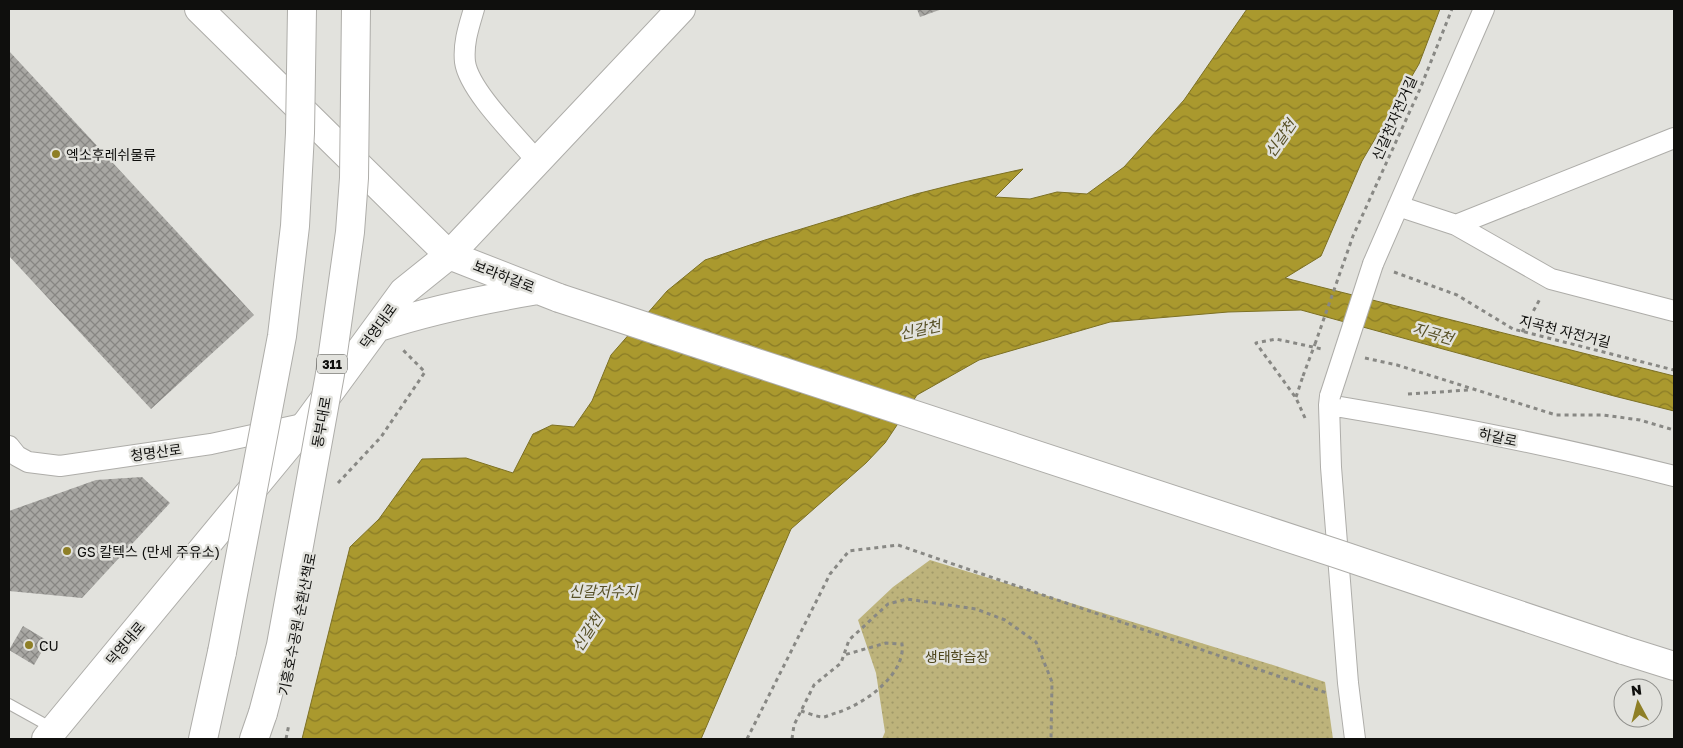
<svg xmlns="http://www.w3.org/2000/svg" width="1683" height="748" font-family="'Golos Text','Noto Sans KR',sans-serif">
  <defs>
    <pattern id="grass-dots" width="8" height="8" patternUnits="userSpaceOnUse" patternTransform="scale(1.25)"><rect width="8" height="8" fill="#bdb37b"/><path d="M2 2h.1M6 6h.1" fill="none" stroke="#a19969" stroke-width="1.8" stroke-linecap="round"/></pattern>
    <pattern id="water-waves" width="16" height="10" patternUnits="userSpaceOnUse" patternTransform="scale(1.25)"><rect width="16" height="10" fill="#aa992e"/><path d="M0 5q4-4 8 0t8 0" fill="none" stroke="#897b26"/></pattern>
    <pattern id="building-cross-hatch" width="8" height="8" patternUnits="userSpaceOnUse" patternTransform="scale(1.25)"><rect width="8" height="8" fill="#a8a7a3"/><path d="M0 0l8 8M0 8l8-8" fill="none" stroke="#878683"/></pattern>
  </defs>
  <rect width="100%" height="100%" fill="#e2e2dd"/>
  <path fill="url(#grass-dots)" d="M930,560L1273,665L1325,682L1333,739H882L885,732L876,673L858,620L893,587Z"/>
  <path fill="url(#water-waves)" stroke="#7c7024" d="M1247,9H1440L1419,64L1362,161L1321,256L1285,278L1674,376V411L1614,396L1301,310L1228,312L1110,322L979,360L917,395L885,443L866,463L791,529L701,739H302L350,547L379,519L422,459L466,458L513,473L533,434L552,425L574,427L592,401L611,355L667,291L705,260L765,240L916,194L964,182L1023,169L995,197L1030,199L1057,192L1087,194L1124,167L1184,100Z"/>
  <path fill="url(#building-cross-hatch)" d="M917,9H942L920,17Z
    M9,51L254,315L151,409L9,256Z
    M142,477L170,503L82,598L9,591V511L96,480Z
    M23,626L48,641L34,665L9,650Z"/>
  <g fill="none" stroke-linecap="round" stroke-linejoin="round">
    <g stroke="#aeada9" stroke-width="12">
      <path id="lane" d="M9,704L54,729"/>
    </g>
    <g stroke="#aeada9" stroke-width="22">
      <path id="street" d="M474,9C469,26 463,43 465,62C469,91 518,138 537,161
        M1398,206L1456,225L1551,279L1674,311
        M1456,225L1674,138
        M1373,264L1484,9
        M1330,396L1329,405C1444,424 1560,447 1674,476
        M1329,405L1331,467L1348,683L1355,739
        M9,446L17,456L28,462L60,466L211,444L307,423"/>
    </g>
    <g stroke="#aeada9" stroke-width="30">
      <path id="secondary" d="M379,327C431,310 484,299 538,290
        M1623,650L1674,666
        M46,739L307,423L403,292L449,255L559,298"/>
    </g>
    <g stroke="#aeada9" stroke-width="30">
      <path id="primary" d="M199,9L449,255L681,9"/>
    </g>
    <g stroke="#aeada9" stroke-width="30">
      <path id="highway" d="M203,739L222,652
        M254,739L263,713"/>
    </g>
    <path stroke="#888884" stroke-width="3" stroke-dasharray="4 4" stroke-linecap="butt" d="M1394,272L1457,295L1513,329L1674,370
      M1522,332L1541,297
      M1315,344L1353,236L1420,89L1452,9
      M1365,358L1397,365L1556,415H1603L1640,420L1674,430
      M1408,394L1469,390
      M1296,397L1303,376
      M1305,418L1296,398L1256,343L1276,339L1322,349
      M338,483L381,437L425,372L401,348
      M801,711C808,713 817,717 824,717C828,716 832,714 836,713C863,705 906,675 902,644L886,643L844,655
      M286,739L289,724
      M747,739L830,574L849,551L898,545L1327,693
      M792,739L794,725L814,685L841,663L849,640L888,604L907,599L976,609L1005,620L1036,642L1052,682L1051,739"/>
    <use href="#lane" stroke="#fff" stroke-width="10"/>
    <use href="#street" stroke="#fff" stroke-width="20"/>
    <use href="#secondary" stroke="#fff" stroke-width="28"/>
    <use href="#primary" stroke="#fff" stroke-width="28"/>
    <use href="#highway" stroke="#fff" stroke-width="28"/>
    <g stroke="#aeada9" stroke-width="22" stroke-linecap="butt">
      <path id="street-bridge" d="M1330,396L1373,264"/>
    </g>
    <g stroke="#aeada9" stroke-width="30" stroke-linecap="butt">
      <path id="secondary-bridge" d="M559,298L1335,553L1623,650"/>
    </g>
    <g stroke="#aeada9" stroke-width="30" stroke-linecap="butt">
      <path id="highway-bridge" d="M222,652L282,336L295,226L300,133L302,9
        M263,713L281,645L330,374L350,232L354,178L356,9"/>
    </g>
    <path stroke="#888884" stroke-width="3" stroke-dasharray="4 4" stroke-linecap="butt" d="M1303,376L1315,344"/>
    <use href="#street-bridge" stroke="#fff" stroke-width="20"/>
    <use href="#secondary-bridge" stroke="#fff" stroke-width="28"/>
    <use href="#highway-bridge" stroke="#fff" stroke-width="28"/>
  </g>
  <g fill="#8e7f26" stroke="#e2e2dd" stroke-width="2">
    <circle cx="56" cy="154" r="5"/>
    <circle cx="67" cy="551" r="5"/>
    <circle cx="29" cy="645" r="5"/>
  </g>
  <g text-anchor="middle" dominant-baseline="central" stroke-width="5" stroke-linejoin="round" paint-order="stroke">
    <rect fill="#e2e2dd" stroke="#4e4e4b" stroke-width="1" x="317" y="354.5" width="30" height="19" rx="4"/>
    <g font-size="12" font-weight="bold" fill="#0f0f0d">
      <text x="332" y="364">311</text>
    </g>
    <g font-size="14" fill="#0f0f0d" stroke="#e2e2dd">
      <text transform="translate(1394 118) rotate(-66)">신갈천자전거길</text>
      <text transform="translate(504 276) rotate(21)">보라하갈로</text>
      <text transform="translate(378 326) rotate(-54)">덕영대로</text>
      <text transform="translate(1565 331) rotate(14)">지곡천 자전거길</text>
      <text transform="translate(321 422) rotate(-80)">동부대로</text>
      <text transform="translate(1498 437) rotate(12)">하갈로</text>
      <text transform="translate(156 452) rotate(-8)">청명산로</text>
      <text transform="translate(297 624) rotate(-79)">기흥호수공원 순환산책로</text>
      <text transform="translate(125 643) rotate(-50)">덕영대로</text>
    </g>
    <g font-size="14" fill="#0f0f0d" stroke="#e2e2dd" text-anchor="start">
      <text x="66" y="154">엑소후레쉬물류</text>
      <text x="77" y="551">GS 칼텍스 (만세 주유소)</text>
      <text x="39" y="645">CU</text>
    </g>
    <g font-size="14" fill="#4e461c" stroke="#e2e2dd">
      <text x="957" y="656">생태학습장</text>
    </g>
    <g font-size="15" font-style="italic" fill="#575026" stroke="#e2e2dd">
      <text transform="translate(1280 138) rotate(-55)">신갈천</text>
      <text transform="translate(920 329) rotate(-12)">신갈천</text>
      <text transform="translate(1433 333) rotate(16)">지곡천</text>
      <text x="603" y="591">신갈저수지</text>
      <text transform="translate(587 632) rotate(-57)">신갈천</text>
    </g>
  </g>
  <rect width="1683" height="748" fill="none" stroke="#0f0f0d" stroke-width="20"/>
  <g transform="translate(1638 703) rotate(353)"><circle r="24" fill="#e2e2dd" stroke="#8e8e8a"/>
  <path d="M0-4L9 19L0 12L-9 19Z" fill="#8e7f26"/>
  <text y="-8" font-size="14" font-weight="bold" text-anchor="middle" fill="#0f0f0d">N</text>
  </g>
</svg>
